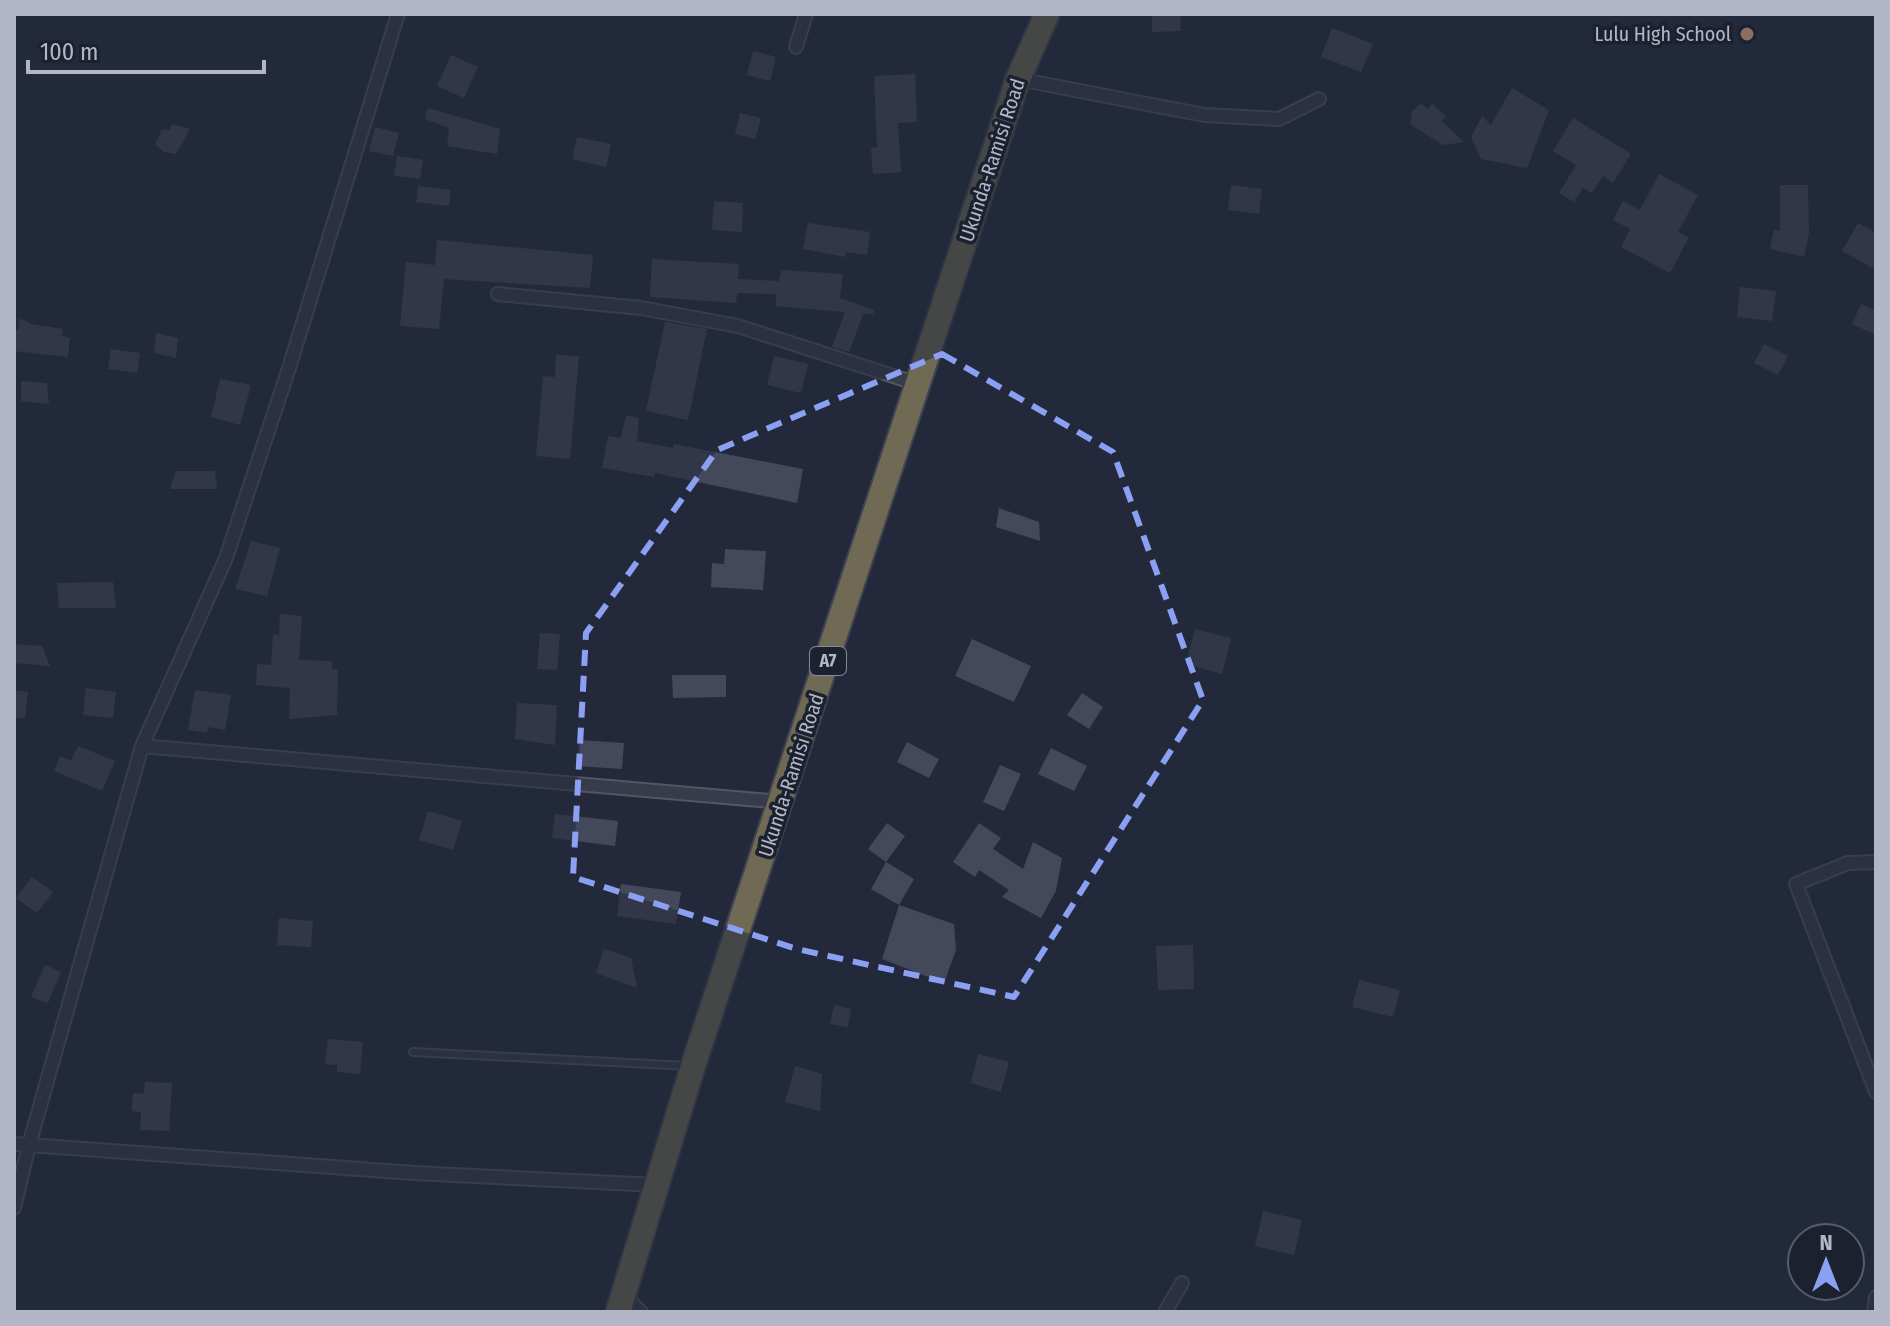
<svg xmlns="http://www.w3.org/2000/svg" width="1890" height="1326" font-family="'Fira Sans Condensed',sans-serif">
  <rect width="100%" height="100%" fill="#23293a"/>
  <path fill="#43485b" d="M1152,14H1180L1181,31L1152,32Z
    M1332,28L1373,44L1361,72L1321,57Z
    M753,51L776,57L770,81L747,75Z
    M451,55L478,67L464,98L437,86Z
    M915,74L917,122L898,123L901,172L873,174L871,148L877,147L874,76Z
    M1512,88L1549,110L1527,168L1481,159L1471,137L1482,116L1491,125Z
    M1421,104L1428,109L1432,104L1446,116L1442,121L1464,142L1443,145L1410,124L1412,111Z
    M428,108L500,129L497,154L447,146L449,128L425,119Z
    M740,113L761,118L755,139L735,134Z
    M1573,118L1631,154L1613,183L1603,176L1592,193L1583,188L1574,202L1559,193L1576,165L1553,151Z
    M172,124L190,129L176,154L164,152L155,144L162,129L170,130Z
    M375,127L399,133L393,156L369,151Z
    M577,137L611,144L606,167L572,159Z
    M397,156L423,160L420,179L394,176Z
    M1659,174L1698,195L1678,232L1689,237L1670,273L1621,247L1630,229L1613,220L1623,201L1640,210Z
    M1231,185L1262,189L1259,214L1228,210Z
    M1780,185H1808L1809,233L1804,257L1770,249L1774,230L1780,231Z
    M418,186L451,190L449,206L416,202Z
    M714,201L743,203L742,232L712,230Z
    M808,223L870,232L867,255L846,252L845,257L803,249Z
    M1858,223L1876,233V270L1842,251Z
    M437,240L593,255L590,288L444,279L439,329L400,326L406,262L435,265Z
    M652,259L739,264L738,279L779,281L781,270L843,274L840,298L874,310L873,314H863L849,352L832,347L845,312L775,306L777,294L737,293L736,303L650,297Z
    M1740,287L1776,291L1772,321L1737,317Z
    M1861,304L1876,311V335L1852,324Z
    M20,318L31,324L63,329L62,336L70,338L68,357L14,351V330H18Z
    M665,322L707,329L688,420L646,411Z
    M156,333L178,338L176,358L154,353Z
    M1764,344L1788,356L1778,375L1754,363Z
    M111,349L140,353L137,373L108,369Z
    M556,355L579,356L570,459L536,456L543,376L555,377Z
    M774,356L808,364L801,393L767,385Z
    M220,379L251,385L240,425L211,417Z
    M21,381L47,383L49,404L21,401Z
    M626,415L639,418L637,441L673,448L674,444L803,469L797,503L655,473L654,477L602,468L608,436L621,438Z
    M176,471H215L217,489H170Z
    M999,508L1039,522L1040,541L996,527Z
    M251,541L280,548L267,596L235,589Z
    M725,549L766,551L763,590L711,587L712,563L724,564Z
    M113,582L116,608H59L57,583Z
    M280,614L302,616L299,660L332,661V669L338,670L337,715L289,719L290,688L256,685L257,664L271,665L273,634L279,635Z
    M1195,629L1231,638L1222,674L1186,664Z
    M540,633L560,634L557,670L537,669Z
    M972,639L1031,666L1014,702L955,676Z
    M14,644L42,646L50,666L14,663Z
    M672,675H726V697L673,698Z
    M86,688L116,692L113,718L83,715Z
    M14,690L28,692L25,718H14Z
    M195,690L231,695L225,730L208,727L207,733L188,730Z
    M1082,693L1103,707L1089,729L1067,715Z
    M517,703L557,705L555,745L515,739Z
    M579,740L624,743L622,769L577,766Z
    M907,742L939,759L929,778L897,762Z
    M78,746L115,761L102,791L54,771L60,756L71,761Z
    M1051,748L1087,766L1074,791L1038,774Z
    M1000,765L1021,774L1004,811L983,802Z
    M428,811L462,821L453,850L419,840Z
    M555,814L618,821L615,846L552,838Z
    M887,823L905,836L886,862L868,849Z
    M979,823L1001,838L993,849L1023,869L1033,842L1062,858L1056,891L1041,918L1002,897L1009,890L979,870L975,877L953,862Z
    M886,862L914,879L899,905L871,889Z
    M32,877L53,892L37,913L16,898Z
    M621,884L681,892L676,924L617,916Z
    M899,905L954,924L956,950L944,983L882,959Z
    M279,918L313,921L311,947L277,945Z
    M1193,945L1194,989L1158,990L1156,946Z
    M604,949L631,958L637,988L596,973Z
    M45,965L61,972L48,1003L31,997Z
    M1359,980L1400,990L1393,1017L1352,1007Z
    M834,1005L851,1009L848,1027L830,1024Z
    M328,1039L363,1042L360,1074L337,1072V1065L325,1064Z
    M978,1054L1009,1062L1001,1092L971,1083Z
    M795,1066L822,1074L820,1111L785,1102Z
    M145,1082L172,1083L169,1131L140,1130L141,1112L132,1111L133,1093L144,1094Z
    M1263,1211L1302,1220L1294,1255L1255,1246Z"/>
  <g fill="none" stroke-linecap="round" stroke-linejoin="round">
    <g stroke="#525665" stroke-width="10">
      <path id="lane" d="M413,1052L689,1066"/>
    </g>
    <g stroke="#525665" stroke-width="16">
      <path id="street" d="M796,47L806,14
        M1018,79L1204,115L1279,119L1319,99
        M498,294L641,308L738,326L918,384
        M142,746L782,802
        M1876,862L1848,863L1796,884L1876,1092
        M14,1144L29,1145L142,746L226,558L290,365L398,14
        M14,1208L29,1145L414,1173L656,1185
        M624,1296L641,1312
        M1165,1312L1182,1283
        M1874,1312L1876,1297"/>
    </g>
    <g stroke="#3f4352" stroke-width="28">
      <path id="highway" d="M618,1312L693,1066L1018,79L1047,14"/>
    </g>
    <use href="#lane" stroke="#373b4a" stroke-width="6"/>
    <use href="#street" stroke="#373b4a" stroke-width="12"/>
    <use href="#highway" stroke="#706a54" stroke-width="24"/>
  </g>
  <path d="M0 0H1890V1326H0ZM942,354L1113,452L1203,700L1014,997L797,949L573,877L586,633L717,450Z" fill="#23293a" fill-opacity=".55" fill-rule="evenodd"/>
  <path fill="none" stroke="#8ba0f2" stroke-width="6" stroke-dasharray="16 10" stroke-linejoin="round" d="M942,354L1113,452L1203,700L1014,997L797,949L573,877L586,633L717,450Z"/>
  <circle fill="#8d6e63" stroke="#1c212f" stroke-width="3" cx="1747" cy="34" r="8"/>
  <g text-anchor="middle" dominant-baseline="central" stroke-width="7" stroke-linejoin="round" paint-order="stroke">
    <rect fill="#1c212f" stroke="#858999" stroke-width="2" x="810" y="647" width="36" height="28" rx="6"/>
    <g font-size="18" font-weight="bold" fill="#b2b6c6">
      <text x="828" y="661">A7</text>
    </g>
    <g font-size="20" fill="#b2b6c6" stroke="#1c212f" text-anchor="end">
      <text x="1731" y="34">Lulu High School</text>
    </g>
    <g font-size="20" fill="#b2b6c6" stroke="#1c212f">
      <text transform="translate(992 160) rotate(-72)">Ukunda-Ramisi Road</text>
      <text transform="translate(791 775) rotate(-72)">Ukunda-Ramisi Road</text>
    </g>
  </g>
  <rect width="1890" height="1326" fill="none" stroke="#b2b6c6" stroke-width="32"/>
  <g transform="translate(1826 1262)"><circle r="38" fill="#1c212f" stroke="#585d6b" stroke-width="2"/>
  <path d="M0-6L14 30L0 20L-14 30Z" fill="#8ba0f2"/>
  <text y="-12" font-size="22" font-weight="bold" text-anchor="middle" fill="#b2b6c6">N</text>
  </g>
  <path d="M28 60v12h236v-12" fill="none" stroke="#b2b6c6" stroke-width="4"/>
  <text x="40" y="60" font-size="24" fill="#b2b6c6" stroke="#1c212f" stroke-width="6" paint-order="stroke">100 m</text>
</svg>
